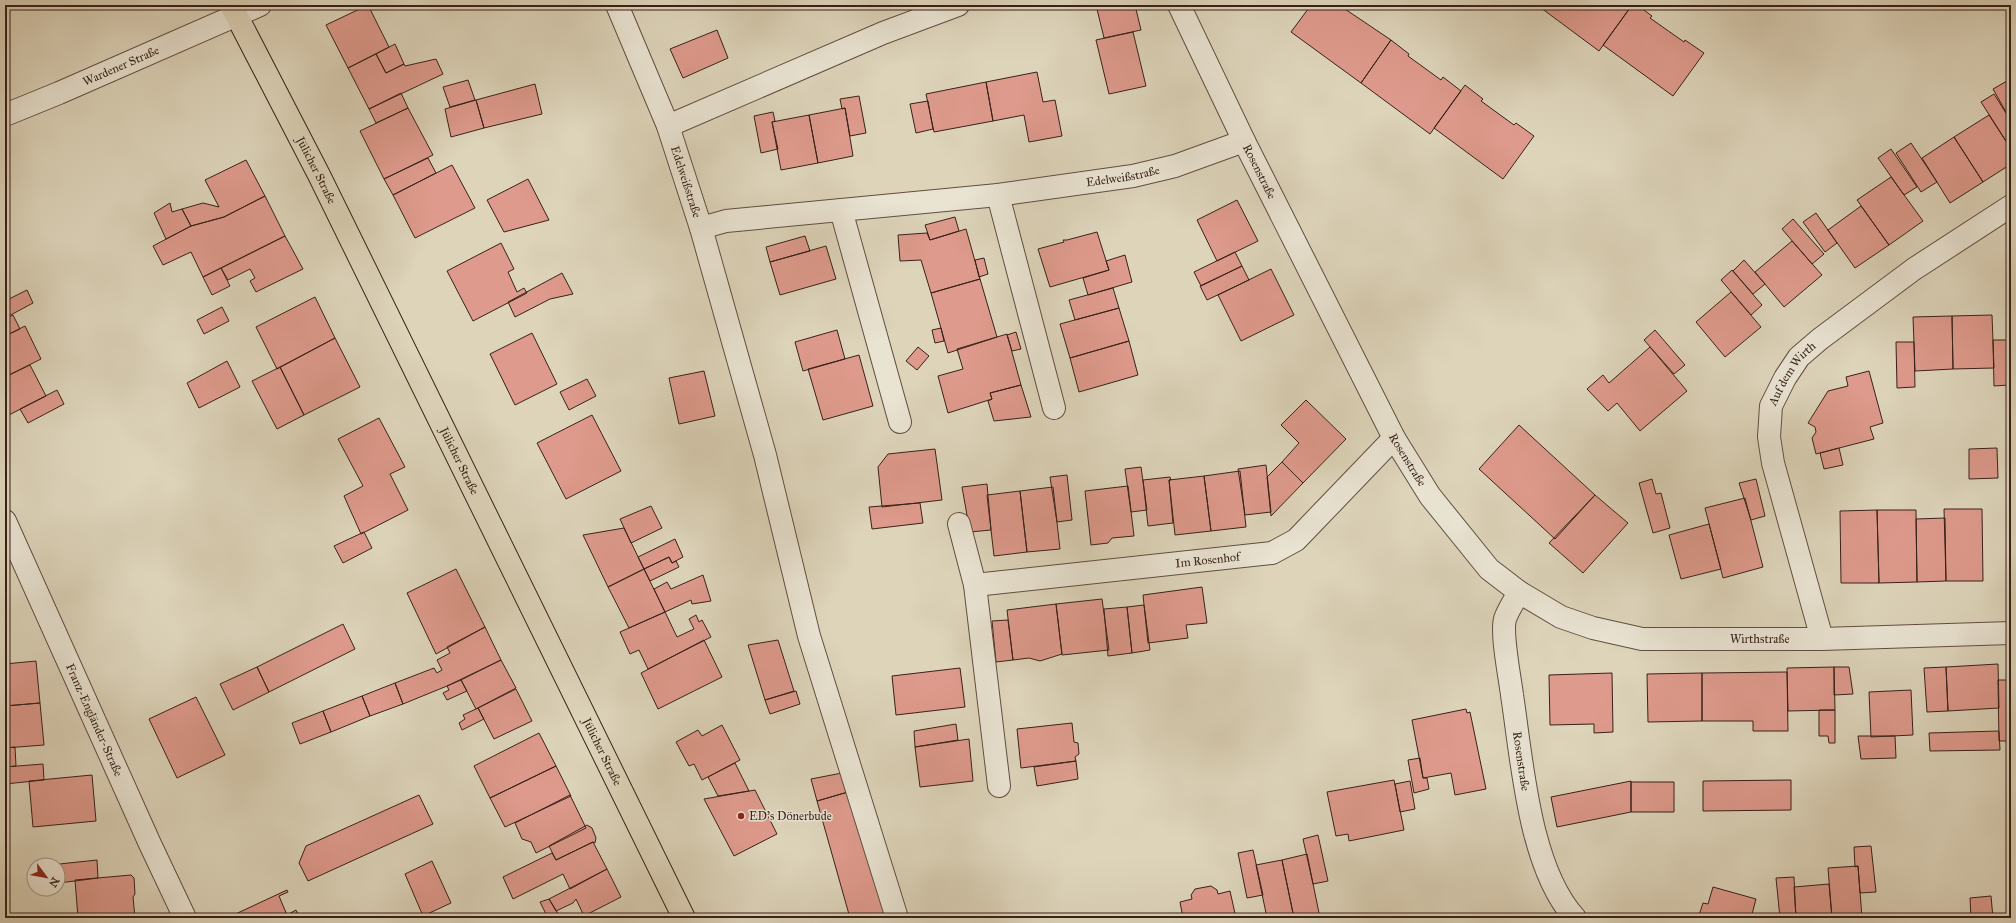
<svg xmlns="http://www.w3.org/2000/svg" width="2016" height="923" font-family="'IM FELL Great Primer',serif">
  <rect width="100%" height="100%" fill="#ddd4ba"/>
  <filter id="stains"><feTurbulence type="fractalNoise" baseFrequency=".005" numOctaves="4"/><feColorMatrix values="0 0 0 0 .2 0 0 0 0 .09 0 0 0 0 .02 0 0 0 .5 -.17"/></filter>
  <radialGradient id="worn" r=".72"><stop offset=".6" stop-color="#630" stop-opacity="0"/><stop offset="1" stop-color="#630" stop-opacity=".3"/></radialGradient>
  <path fill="#de9a8c" stroke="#382119" d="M368,5L389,47L348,68L326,25Z
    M1096,5H1135L1141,30L1104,38Z
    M1311,5H1339L1391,40L1361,83L1291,32Z
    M1537,5H1626L1630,8L1599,51Z
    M1632,5H1637L1652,16L1650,18L1684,42L1685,40L1704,53L1673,96L1603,45Z
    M717,30L728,58L683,78L670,49Z
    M1133,32L1146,86L1109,94L1096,40Z
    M1391,40L1409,54L1408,56L1441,80L1443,77L1461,91L1430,134L1361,83Z
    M395,44L404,64L386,73L376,54Z
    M376,54L386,73L404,64L405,66L436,59L443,74L369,109L348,68Z
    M1037,72L1043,102L1055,100L1062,136L1029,142L1024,115L993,121L986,82Z
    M468,80L475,100L450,107L443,87Z
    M2007,81L2011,89V121L1993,89Z
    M986,82L993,121L934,132L926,94Z
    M535,84L542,114L484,128L476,100Z
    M1465,85L1483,99L1481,101L1514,125L1516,123L1534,136L1503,179L1434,128Z
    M401,93L408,108L376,123L369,109Z
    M1994,94L2011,121V137L2006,141L1981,102Z
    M859,96L866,133L850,136L845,108L842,109L840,99Z
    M476,100L484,128L451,137L445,109Z
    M928,101L933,129L916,133L910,104Z
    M408,108L433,155L384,179L360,131Z
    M845,108L853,156L818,163L809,115Z
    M773,112L775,121L772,122L778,149L761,153L754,116Z
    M809,115L818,163L781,170L772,122Z
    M1989,115L2011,149V164L1983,182L1954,137Z
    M1954,137L1983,182L1950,203L1922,158Z
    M1911,143L1937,182L1921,192L1896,153Z
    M1891,149L1917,187L1904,195L1878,158Z
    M428,158L436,173L393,195L384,179Z
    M246,160L265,196L224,217L191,226L182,209L203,203L219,207L205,180Z
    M452,165L475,208L415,238L393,195Z
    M1891,177L1923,221L1889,245L1857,200Z
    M528,179L549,220L504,232L487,200Z
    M265,196L285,236L203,277L191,252L163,265L153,246L191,226L224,217Z
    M1237,200L1258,241L1217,261L1197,220Z
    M170,203L172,212L182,209L191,226L166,239L154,213Z
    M1861,206L1889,245L1855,268L1828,230Z
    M1816,213L1837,243L1825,252L1803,222Z
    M955,217L959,231L930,240L925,225Z
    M1793,219L1824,254L1812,264L1782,229Z
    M966,229L980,279L931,293L921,260L900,261L898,235L927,233L930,240Z
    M1097,232L1109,270L1050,287L1038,249L1064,242L1063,240H1067Z
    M285,236L303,269L256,292L250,281L255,278L250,269L228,280L221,268Z
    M805,236L810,251L770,262L766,247Z
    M1792,241L1822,275L1784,307L1755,272Z
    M501,243L514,269L508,272L517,292L524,288L527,293L473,321L447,271Z
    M826,246L836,279L780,295L770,262Z
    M1235,252L1242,266L1201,286L1194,272Z
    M1125,255L1132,282L1088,295L1083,278L1109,270L1106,261Z
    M984,258L988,274L979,277L975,260Z
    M1744,260L1765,284L1753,294L1733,271Z
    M1242,266L1249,280L1207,300L1200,286Z
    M221,268L230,286L212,295L203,277Z
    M1271,269L1294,315L1241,341L1218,295Z
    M1732,270L1762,305L1751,315L1721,280Z
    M562,273L573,294L550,299L515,317L508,302Z
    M980,279L997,337L948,353L931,293Z
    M1113,288L1119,308L1075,320L1069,300Z
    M27,290L33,303L5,318V301Z
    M1731,292L1761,327L1725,357L1696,322Z
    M315,297L335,338L277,369L256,327Z
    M222,307L229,321L204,334L197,320Z
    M1119,308L1129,341L1070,358L1060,324Z
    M13,315L20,329L5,336V319Z
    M1992,315L1994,368L1953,369L1952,316Z
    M1952,316L1953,369L1915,371L1913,317Z
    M25,326L41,359L5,377V336Z
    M941,328L944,341L935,343L932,330Z
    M837,330L845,359L803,371L795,342Z
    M1655,330L1685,365L1674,374L1644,340Z
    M1016,332L1021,349L1012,351L1007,335Z
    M532,333L557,384L515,405L490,354Z
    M1007,334L1021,385L990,393L992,399L948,413L938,376L963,369L957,349Z
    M335,338L360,387L304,415L280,367Z
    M1993,340H2008L2009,385L1994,386Z
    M1129,341L1138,375L1079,392L1070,358Z
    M1896,342H1914L1915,387L1897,388Z
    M918,347L929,356L917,370L906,361Z
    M1650,347L1687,391L1640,431L1617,403L1608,411L1587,389L1603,375L1609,383Z
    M859,355L873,406L823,420L808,369Z
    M227,361L240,387L199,408L187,383Z
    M30,365L46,396L5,417V377Z
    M280,367L304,415L277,429L252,381Z
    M704,371L715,416L679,424L669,378Z
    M1869,371L1883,423L1870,427L1874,439L1816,454L1812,438L1816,432L1815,427L1808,423L1828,391L1848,386L1846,377Z
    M587,379L596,396L569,410L560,392Z
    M1021,385L1031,417L994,421L988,401L992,399L990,393Z
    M57,390L64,404L28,423L20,409Z
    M1306,400L1346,439L1303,483L1282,462L1299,443L1281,425Z
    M592,415L621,471L566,499L537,443Z
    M379,418L405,467L390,474L408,510L361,534L344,496L363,486L338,439Z
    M1519,425L1595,495L1555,539L1479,469Z
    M1839,448L1843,465L1824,469L1820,453Z
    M1997,448L1998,478L1969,479V449Z
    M935,449L942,500L882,507L878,467L888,454Z
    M1282,462L1303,483L1271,516L1267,477Z
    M1266,465L1271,512L1245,515L1238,469Z
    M1141,467L1147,510L1131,512L1125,469Z
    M1240,471L1246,527L1211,531L1204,476Z
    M1067,475L1072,520L1057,522L1050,477Z
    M1204,476L1211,531L1175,535L1169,480Z
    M1170,477L1171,480H1169L1173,523L1148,526L1143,480Z
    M1652,479L1656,494L1661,493L1670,528L1653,533L1639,483Z
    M1756,479L1765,516L1751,520L1739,483Z
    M987,484L991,530L970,532L962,487Z
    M1128,486L1134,536L1112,538L1108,543L1091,545L1085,491Z
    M1053,487L1060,549L1027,552L1020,491Z
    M1020,491L1027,552L994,556L987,495Z
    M1595,495L1628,523L1583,573L1549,543Z
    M1745,498L1763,567L1723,578L1705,508Z
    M920,503L923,523L872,529L869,507Z
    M651,506L662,528L631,543L620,519Z
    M1944,509H1982L1983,581H1946Z
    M1877,510L1879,583H1841L1840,511Z
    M1877,510H1916L1917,582L1879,583Z
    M1945,518L1946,581L1917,582L1916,519Z
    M1709,524L1721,569L1681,579L1669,535Z
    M624,528L644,569L608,587L583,535Z
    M364,532L372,548L343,563L334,546Z
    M675,539L683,557L672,563L669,557L644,569L638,557Z
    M669,557L672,563L676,561L679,567L650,581L644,569Z
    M456,569L485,627L436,654L407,593Z
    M644,569L665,612L629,628L608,587Z
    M703,575L711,601L692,604L691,600L665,612L654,589L667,582L671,589Z
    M1202,587L1207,623L1186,625L1188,638L1148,643L1143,595Z
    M1102,599L1109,650L1062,655L1056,604Z
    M1056,604L1062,654L1040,661L1029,658L1013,660L1007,610Z
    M1144,605L1150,650L1132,653L1127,607Z
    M1127,607L1132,653L1108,656L1104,609Z
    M665,612L677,637L694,629L689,619L696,615L699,622L702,620L711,637L648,669L639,650L630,654L620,632Z
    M1008,620L1013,660L996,662L992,621Z
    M343,624L355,649L269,692L257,667Z
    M485,627L501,660L447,686L403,704L395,683L434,668L437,673L442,670L437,660L450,653L447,647Z
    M704,640L722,677L658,709L641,673Z
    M778,640L794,691L765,700L748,645Z
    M501,660L516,688L476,709L461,680Z
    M36,661L40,703L5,706V664Z
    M1998,664L1999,708L1948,711L1946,667Z
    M257,667L269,692L233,710L220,684Z
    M1834,667H1849L1853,694L1834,695Z
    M1834,667L1835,710L1788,711L1787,668Z
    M1946,667L1948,711L1927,712L1924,668Z
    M960,668L965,707L896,715L892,676Z
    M1787,672L1788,731H1753V721H1702V673Z
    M1612,673L1613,732L1594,733V724L1550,725L1549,675Z
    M1702,673V721L1648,722L1647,674Z
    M461,680L467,691L447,700L443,693L449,690L447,686Z
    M1998,680H2011V741H1999Z
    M395,683L403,704L370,716L362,696Z
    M516,689L532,721L494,739L478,708Z
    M1911,690L1913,735L1871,737L1869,692Z
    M796,691L800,704L770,714L765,700Z
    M362,696L370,716L331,732L323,711Z
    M196,697L225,755L177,778L149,719Z
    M40,703L44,745L5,748V706Z
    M478,708L484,719L462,730L459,723L465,719L463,715Z
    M1466,709L1467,713L1470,712L1486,789L1455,795L1451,773L1423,778L1412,720Z
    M1819,710H1835V743H1829L1828,736H1819Z
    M323,711L331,732L300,744L292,723Z
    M1072,723L1074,742L1078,743L1079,754L1075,757L1076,761L1021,768L1017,729Z
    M956,724L958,740L915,747L914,731Z
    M722,725L740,760L702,780L694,764L689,766L676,742L698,730L702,736Z
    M1999,731L2000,750L1930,751L1929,733Z
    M539,733L556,766L490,798L474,766Z
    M1858,736H1895L1896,758L1861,759Z
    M969,739L973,781L920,787L915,747Z
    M15,747L16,766L5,767V748Z
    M1420,758L1423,778H1427L1429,789L1414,793L1408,760Z
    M1076,761L1078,779L1037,786L1034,767Z
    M735,763L749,791L718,796L708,777Z
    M43,764L44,780L5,784V767Z
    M556,766L571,796L505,827L490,798Z
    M842,773L848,792L817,801L811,779Z
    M92,775L96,821L33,827L29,781Z
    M1394,780L1404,830L1349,841L1348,834L1336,836L1327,792Z
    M1791,780V810L1703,811V781Z
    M1410,781L1415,809L1400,812L1395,784Z
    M1631,781V812L1557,827L1551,797Z
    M1631,782H1674V812H1631Z
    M755,790L777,834L734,856L704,799Z
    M848,792L886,918H850L817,801Z
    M419,795L433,824L308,881L299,863L306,846Z
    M570,795L586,828L536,853L531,842L522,839L515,823Z
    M587,825L592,828L596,838L595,843L593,842L556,860L549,846Z
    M1318,835L1328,881L1313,884L1303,839Z
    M593,842L607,869L570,889L563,874L513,899L503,877L552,853L556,860Z
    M1871,846L1876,892L1860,893L1858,866L1855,867L1854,847Z
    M1253,850L1263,895L1247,898L1238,853Z
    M1307,854L1320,918H1294L1282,860Z
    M97,860L98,878L75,881L58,883V865H50Z
    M1282,860L1294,918H1267L1256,865Z
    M432,861L451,903L423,916L405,874Z
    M1858,866L1862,918H1832L1828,868Z
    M607,869L621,897L584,916L576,899L573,903L556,911L549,899Z
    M131,875L134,878L135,894L133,897L135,918H78L75,880Z
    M1794,877L1796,918H1780L1776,878Z
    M1829,884L1832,918H1796L1794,887Z
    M1211,886L1217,890L1218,894L1230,891L1236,918H1183L1180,902L1192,899L1191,895L1195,889Z
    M1713,887L1756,899L1751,918H1698L1703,903L1708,904Z
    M287,890L288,892L279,896L287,915L296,910L300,918H227Z
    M1991,896L1993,918H1971L1970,898Z
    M549,899L559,915L554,918H548L540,902Z"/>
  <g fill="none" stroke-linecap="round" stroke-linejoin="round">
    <g stroke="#614e41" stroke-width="24">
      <g id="minor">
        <path id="s1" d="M617,5L668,126L701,228L726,221L998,195L1133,176L1175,166L1244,141"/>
        <path id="s2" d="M1179,5L1244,141L1394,438L1430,496L1489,569L1519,592L1561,617L1593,628L1642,639H1822L2011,633"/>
        <path id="s3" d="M5,115L59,93L260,5"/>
        <path d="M668,126L883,33L958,5"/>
        <path d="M998,195L1054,408"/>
        <path d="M841,210L900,422"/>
        <path d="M701,228L765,455L809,636L897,918"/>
        <path id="s4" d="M5,521L150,844L185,918"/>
        <path d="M959,524L975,585L999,786"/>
        <path id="s5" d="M975,585L1272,553L1296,540L1394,438"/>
        <path id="s6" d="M1519,592C1515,600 1508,610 1505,619C1501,634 1510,678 1512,695C1522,760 1529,868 1575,918"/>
        <path id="s7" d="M1822,639L1773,463L1769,437L1771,406L1785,378L1799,357L1820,339L1914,269L2011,206"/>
      </g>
    </g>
    <g stroke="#382119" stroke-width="24">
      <g id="major">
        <path id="s8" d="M231,5L319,175L684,918"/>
      </g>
    </g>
    <use href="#minor" stroke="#e9e3d2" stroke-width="22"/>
    <use href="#major" stroke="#ddd4ba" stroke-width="22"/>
  </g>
  <circle fill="#8f2418" stroke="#e9e3d2" stroke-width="1.5" cx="741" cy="816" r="4"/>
  <g text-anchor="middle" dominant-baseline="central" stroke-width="3" stroke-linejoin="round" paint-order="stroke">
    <g font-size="12" fill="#382119" stroke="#e9e3d2">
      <text stroke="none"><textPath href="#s3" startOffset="126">Wardener Straße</textPath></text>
      <text stroke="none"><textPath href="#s8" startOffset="186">Jülicher Straße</textPath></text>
      <text stroke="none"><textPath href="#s2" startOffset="185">Rosenstraße</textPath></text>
      <text stroke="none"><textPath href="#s1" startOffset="664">Edelweißstraße</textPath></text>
      <text stroke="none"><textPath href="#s1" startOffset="190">Edelweißstraße</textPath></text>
      <text stroke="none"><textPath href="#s7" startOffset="279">Auf dem Wirth</textPath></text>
      <text stroke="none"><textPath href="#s2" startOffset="509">Rosenstraße</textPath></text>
      <text stroke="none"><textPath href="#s8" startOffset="510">Jülicher Straße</textPath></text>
      <text stroke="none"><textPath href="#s5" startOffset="234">Im Rosenhof</textPath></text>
      <text stroke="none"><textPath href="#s2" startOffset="934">Wirthstraße</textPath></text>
      <text stroke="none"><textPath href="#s4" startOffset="218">Franz-Engländer-Straße</textPath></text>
      <text stroke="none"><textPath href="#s8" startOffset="834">Jülicher Straße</textPath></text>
      <text stroke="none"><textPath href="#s6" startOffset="174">Rosenstraße</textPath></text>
    </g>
    <g font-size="12" fill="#382119" stroke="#e9e3d2" text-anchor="start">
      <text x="749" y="816">ED's Dönerbude</text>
    </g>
  </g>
  <rect width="2016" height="923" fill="none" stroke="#ddd4ba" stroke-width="20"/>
  <rect x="6" y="6" width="2004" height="911" fill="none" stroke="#382119" stroke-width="2"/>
  <rect x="10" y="10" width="1996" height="903" fill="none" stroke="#382119"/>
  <g transform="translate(46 877) rotate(122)"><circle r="19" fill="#e9e3d2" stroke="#a29588"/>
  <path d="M0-3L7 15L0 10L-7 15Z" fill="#8f2418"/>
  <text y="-6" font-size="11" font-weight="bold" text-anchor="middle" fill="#382119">N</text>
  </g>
  <rect width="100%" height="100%" filter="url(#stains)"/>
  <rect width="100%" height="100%" fill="url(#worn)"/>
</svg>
